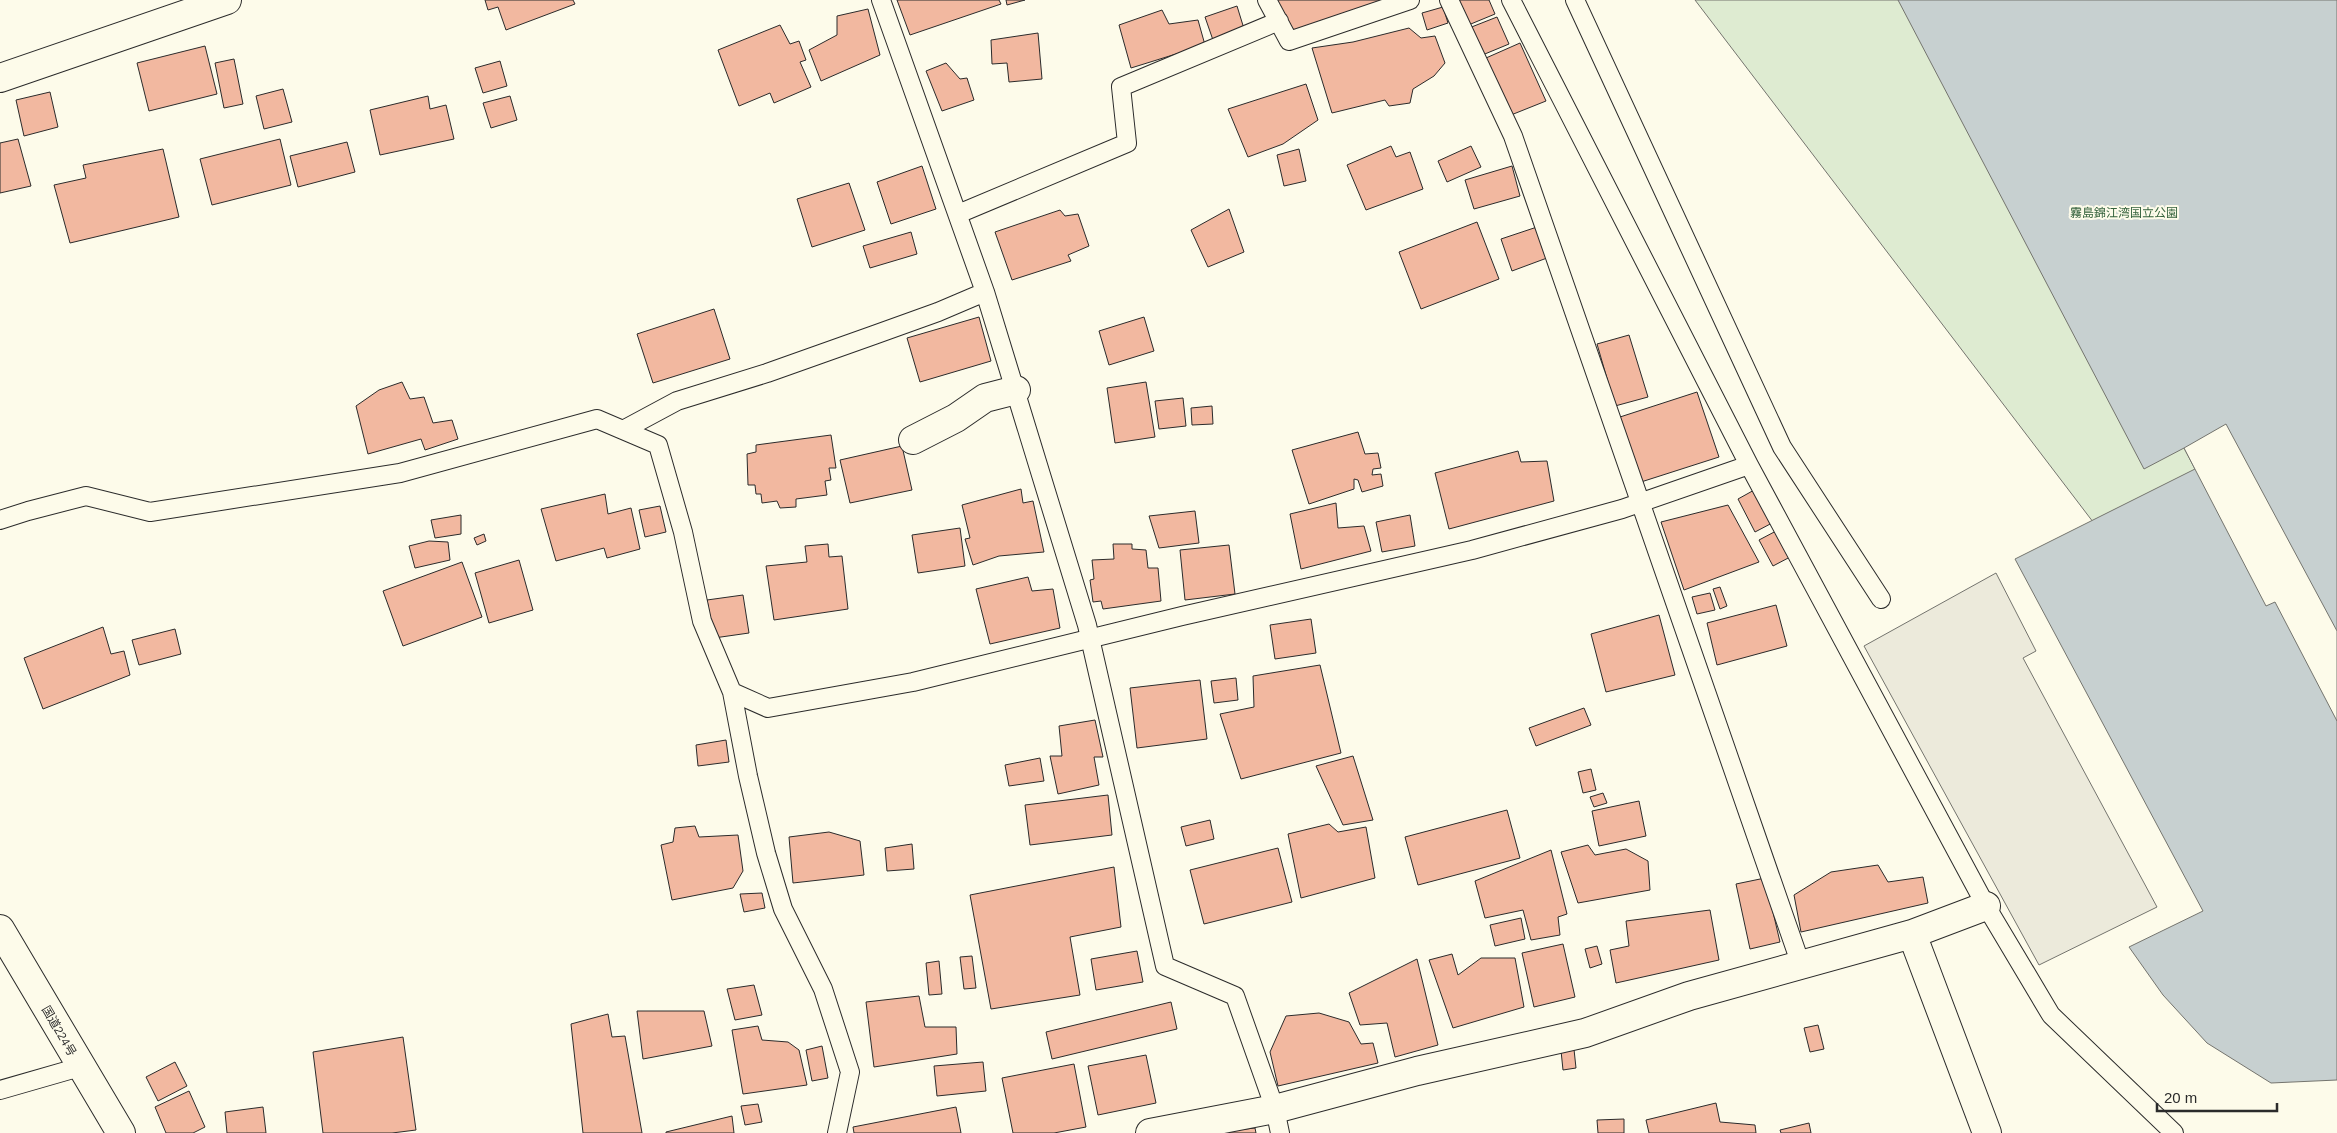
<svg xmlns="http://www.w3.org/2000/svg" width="2337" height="1133" font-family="Helvetica,'Noto Sans JP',sans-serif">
  <rect width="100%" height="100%" fill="#fdfbea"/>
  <path fill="#deebd1" stroke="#74746e" d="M1695,0H2337L2164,615Z"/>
  <path fill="#eceadb" stroke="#74746e" d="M1996,573L2036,651L2023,658L2157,907L2039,965L1864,646Z"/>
  <path fill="#c7d0d0" stroke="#74746e" d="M1898,0H2337V1080L2271,1083L2207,1043L2163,995L2129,947L2203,911L2015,559L2195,469L2184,448L2144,469Z"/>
  <path fill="#fdfbea" stroke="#74746e" d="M2226,424L2337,631V721L2275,602L2266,606L2184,448Z"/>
  <path fill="#f2b8a0" stroke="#2b2b2b" d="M485,0H573L575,4L506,30L498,7L488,10Z
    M897,0H999L1001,4L910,35Z
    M1006,0H1025L1007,5Z
    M1277,0H1390L1288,32Z
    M1456,0H1489L1495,14L1466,26Z
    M1237,6L1245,32L1214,43L1205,17Z
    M1443,7L1448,23L1427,30L1422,13Z
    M868,9L880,55L821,81L809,50L837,35V16Z
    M1162,10L1169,24L1198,20L1205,45L1131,68L1119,25Z
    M1497,17L1509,44L1480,56L1469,28Z
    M780,25L790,44L799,41L806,60L800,62L811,87L774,103L770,93L739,106L718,50Z
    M1409,28L1421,38L1435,36L1445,63L1434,76L1413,89L1410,103L1389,106L1385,100L1332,113L1312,48L1353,42Z
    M1038,33L1042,79L1009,82L1007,63L992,64L991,40Z
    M1520,43L1546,101L1511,115L1486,58Z
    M205,46L217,94L149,111L137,63Z
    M234,59L243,104L224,108L215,63Z
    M500,61L507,86L483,93L475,68Z
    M946,63L960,79L967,78L974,100L942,111L926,71Z
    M1306,84L1318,120L1283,144L1248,157L1228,109Z
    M283,89L292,122L264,129L256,96Z
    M50,92L58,127L24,136L16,100Z
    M428,96L430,109L446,105L454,139L380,155L370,110Z
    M510,96L517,120L491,128L483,103Z
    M18,139L31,186L0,193V143Z
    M280,139L291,185L212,205L200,159Z
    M347,142L355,172L298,187L290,156Z
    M1391,146L1396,157L1410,152L1423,189L1366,210L1347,165Z
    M1471,146L1481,167L1447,182L1438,161Z
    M163,149L179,217L70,243L54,185L86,178L83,165Z
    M1299,149L1306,181L1284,186L1277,155Z
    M922,166L936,209L891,224L877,182Z
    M1512,166L1520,196L1474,209L1465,180Z
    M849,183L865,230L812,247L797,199Z
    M1229,209L1244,252L1208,267L1191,230Z
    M1060,210L1065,216L1078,214L1089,246L1068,255L1071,261L1012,280L995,232Z
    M1477,222L1499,279L1421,309L1399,252Z
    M1537,227L1547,258L1512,271L1501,239Z
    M911,232L917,254L870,268L863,246Z
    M714,309L730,359L653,383L637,334Z
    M979,317L991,361L920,382L907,338Z
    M1144,317L1154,351L1109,365L1099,331Z
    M1629,335L1648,397L1615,406L1597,344Z
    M402,382L410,399L424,397L433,423L452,420L458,439L425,450L421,439L368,454L356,406L379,390Z
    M1146,382L1155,437L1115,443L1107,388Z
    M1697,392L1719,457L1641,482L1620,417Z
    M1183,398L1186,426L1159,429L1155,401Z
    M1212,406L1213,424L1192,425L1191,408Z
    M1358,432L1365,454L1378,453L1381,468L1373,469L1372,475L1381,474L1383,486L1362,492L1358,480L1354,479V489L1309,504L1292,450Z
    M831,435L836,468H829L831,480L825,481L827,495L796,499V507L780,508L777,501L762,503L761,494H756L755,485H748L747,454L756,452V445Z
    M902,446L912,490L850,503L840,460Z
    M1518,451L1521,462L1547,461L1554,501L1449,529L1435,473Z
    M1021,489L1023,503L1033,501L1044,552L999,556L973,565L965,539L970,538L962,505Z
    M1756,489L1774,522L1755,532L1738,499Z
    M605,494L608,514L631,508L640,549L607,558L604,548L556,561L541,509Z
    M1336,503L1338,528L1364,526L1371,551L1301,569L1290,514Z
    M1728,505L1759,562L1684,590L1661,522Z
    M660,506L666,532L645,537L639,510Z
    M1195,511L1199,543L1159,548L1149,516Z
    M461,515V534L435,538L431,520Z
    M1410,515L1415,546L1382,552L1376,522Z
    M960,528L965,566L918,573L912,535Z
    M1778,530L1792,556L1773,566L1759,540Z
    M484,534L486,541L477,545L474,538Z
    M429,541L448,542L450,560L415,568L409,546Z
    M828,544L829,557L842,556L848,609L774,620L766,566L807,562L805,546Z
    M1113,544H1132V549L1146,550L1148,568H1158L1161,601L1103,609L1101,601L1093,602L1090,580L1094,579L1092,560L1114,559Z
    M1229,545L1235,594L1185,600L1180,550Z
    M519,560L533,610L489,623L475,573Z
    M462,562L482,617L403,646L383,591Z
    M1028,577L1032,591L1053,589L1060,628L990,644L976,589Z
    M1720,587L1727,606L1720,609L1713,589Z
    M1710,593L1715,610L1697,614L1692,597Z
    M743,595L749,633L714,638L707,600Z
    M1776,605L1787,646L1717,665L1707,623Z
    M1659,615L1675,675L1606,692L1591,634Z
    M1311,619L1316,653L1275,659L1270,625Z
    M103,627L111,654L124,651L130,675L43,709L24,658Z
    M175,629L181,654L139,665L132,640Z
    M1320,665L1341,753L1241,779L1220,714L1254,707L1253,676Z
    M1236,678L1238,700L1214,703L1211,681Z
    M1200,680L1207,739L1137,748L1130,688Z
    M1584,708L1591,725L1536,746L1529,728Z
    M1095,720L1103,757H1094L1099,785L1058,794L1050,756H1062L1059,726Z
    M726,740L729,762L698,766L696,745Z
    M1353,756L1373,820L1343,825L1316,766Z
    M1040,758L1044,781L1009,786L1005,765Z
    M1591,769L1596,790L1583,793L1578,772Z
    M1603,793L1607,803L1594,807L1590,797Z
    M1108,795L1112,835L1030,845L1025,805Z
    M1639,801L1646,836L1599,846L1592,811Z
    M1507,810L1520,858L1418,885L1405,837Z
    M1210,820L1214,839L1186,846L1181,827Z
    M1329,824L1338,832L1366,827L1375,878L1301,898L1288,834Z
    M695,826L699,837L738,835L743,871L733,888L672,900L661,845L673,842L675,828Z
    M829,832L860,841L864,875L793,883L789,837Z
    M912,844L914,869L887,871L885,848Z
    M1588,845L1595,855L1626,849L1648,861L1650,890L1578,903L1561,852Z
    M1278,848L1292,902L1204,924L1190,870Z
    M1551,850L1567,914L1558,917L1560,935L1531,940L1523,910L1485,918L1475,881Z
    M1878,865L1888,882L1923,877L1928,903L1801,932L1794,895L1831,872Z
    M1114,867L1121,927L1070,937L1080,995L991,1009L970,895Z
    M1765,878L1780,942L1750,949L1736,884Z
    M762,893L765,908L744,912L740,894Z
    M1710,910L1719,960L1616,983L1610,950L1629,946L1626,921Z
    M1521,918L1525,939L1495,946L1490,925Z
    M1563,944L1575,997L1534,1007L1522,953Z
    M1597,946L1602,964L1590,968L1585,949Z
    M1137,951L1143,982L1096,990L1091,959Z
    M1452,954L1458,975L1481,958H1515L1524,1007L1453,1028L1429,960Z
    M972,956L976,988L964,989L960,957Z
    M1417,959L1438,1045L1395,1057L1387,1023L1360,1025L1349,993Z
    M939,961L942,994L929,995L926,963Z
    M754,985L762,1015L735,1020L727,989Z
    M919,996L925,1027H956L957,1054L874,1067L866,1002Z
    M1171,1002L1177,1029L1052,1059L1046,1032Z
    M637,1011H704L712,1046L643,1059Z
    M1319,1013L1349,1022L1361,1044L1373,1043L1378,1063L1278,1086L1270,1052L1286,1016Z
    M608,1014L612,1037L625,1036L642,1133H583L571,1024Z
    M1818,1025L1824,1049L1810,1052L1804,1028Z
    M758,1026L762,1040L788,1042L799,1050L807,1085L743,1094L732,1030Z
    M403,1037L416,1130L392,1133H323L313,1052Z
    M1573,1040L1576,1068L1563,1070L1560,1041Z
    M822,1046L828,1078L812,1081L806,1050Z
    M1146,1055L1156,1103L1098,1115L1088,1066Z
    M175,1062L187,1086L158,1101L146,1077Z
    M983,1062L986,1091L937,1096L934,1066Z
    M1074,1064L1086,1127L1054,1133H1013L1002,1078Z
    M189,1091L205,1127L193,1133H166L155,1107Z
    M1716,1103L1720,1122L1755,1125L1756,1133H1649L1646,1120Z
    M758,1104L762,1122L745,1125L741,1106Z
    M263,1107L266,1133H227L225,1112Z
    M956,1107L961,1133H854L853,1127Z
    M732,1116L734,1133H666V1132Z
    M1624,1119V1133H1598L1597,1120Z
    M1809,1123L1811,1133H1781L1780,1130Z
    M1255,1128L1256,1133H1208Z"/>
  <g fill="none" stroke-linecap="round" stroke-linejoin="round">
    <g stroke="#2b2b2b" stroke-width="20">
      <path id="lane" d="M881,0L985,292L1087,625L1165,966L1235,996L1275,1109L1280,1133
        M1267,0L1289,41L1410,0
        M1449,0L1513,136L1801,965
        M1511,0L1749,465L1986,906L2051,1015L2174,1133
        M1575,0L1782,447L1881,599
        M958,214L1127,143L1121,87L1279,21
        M623,430L677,401L767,373L874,335L938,312L985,292
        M0,520L28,511L86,496L150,512L400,473L597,419L658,445L683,532L702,621L732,692L768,708L913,682L1182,616L1472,550L1622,509L1749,465
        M732,692L748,776L766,853L783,909L823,989L850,1072L837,1133
        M0,1090L80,1067"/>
    </g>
    <g stroke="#2b2b2b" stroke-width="30">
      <path id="street" d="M0,78L227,0
        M913,440L956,418L985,398L1016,390
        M1912,934L1986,906
        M1150,1133L1275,1109L1417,1071L1585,1033L1689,996L1912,934L1987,1133"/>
    </g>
    <g stroke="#2b2b2b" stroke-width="30">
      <path id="highway" d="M0,929L121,1133"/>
    </g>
    <use href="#lane" stroke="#fdfbea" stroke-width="18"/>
    <use href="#street" stroke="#fdfbea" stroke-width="28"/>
    <use href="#highway" stroke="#fdfbea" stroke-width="28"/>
  </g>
  <g text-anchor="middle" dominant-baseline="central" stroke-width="4" stroke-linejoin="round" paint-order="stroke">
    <g font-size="12" fill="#34623c" stroke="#fdfbea">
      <text x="2124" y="213">霧島錦江湾国立公園</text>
    </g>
    <g font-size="12" fill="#2b2b2b" stroke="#fdfbea">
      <text transform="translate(59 1031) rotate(60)">国道224号</text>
    </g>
  </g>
  <path d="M2157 1103v8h120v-8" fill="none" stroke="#2b2b2b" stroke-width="2.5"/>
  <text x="2164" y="1103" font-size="15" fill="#2b2b2b" stroke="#fdfbea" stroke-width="4" paint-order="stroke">20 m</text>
</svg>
